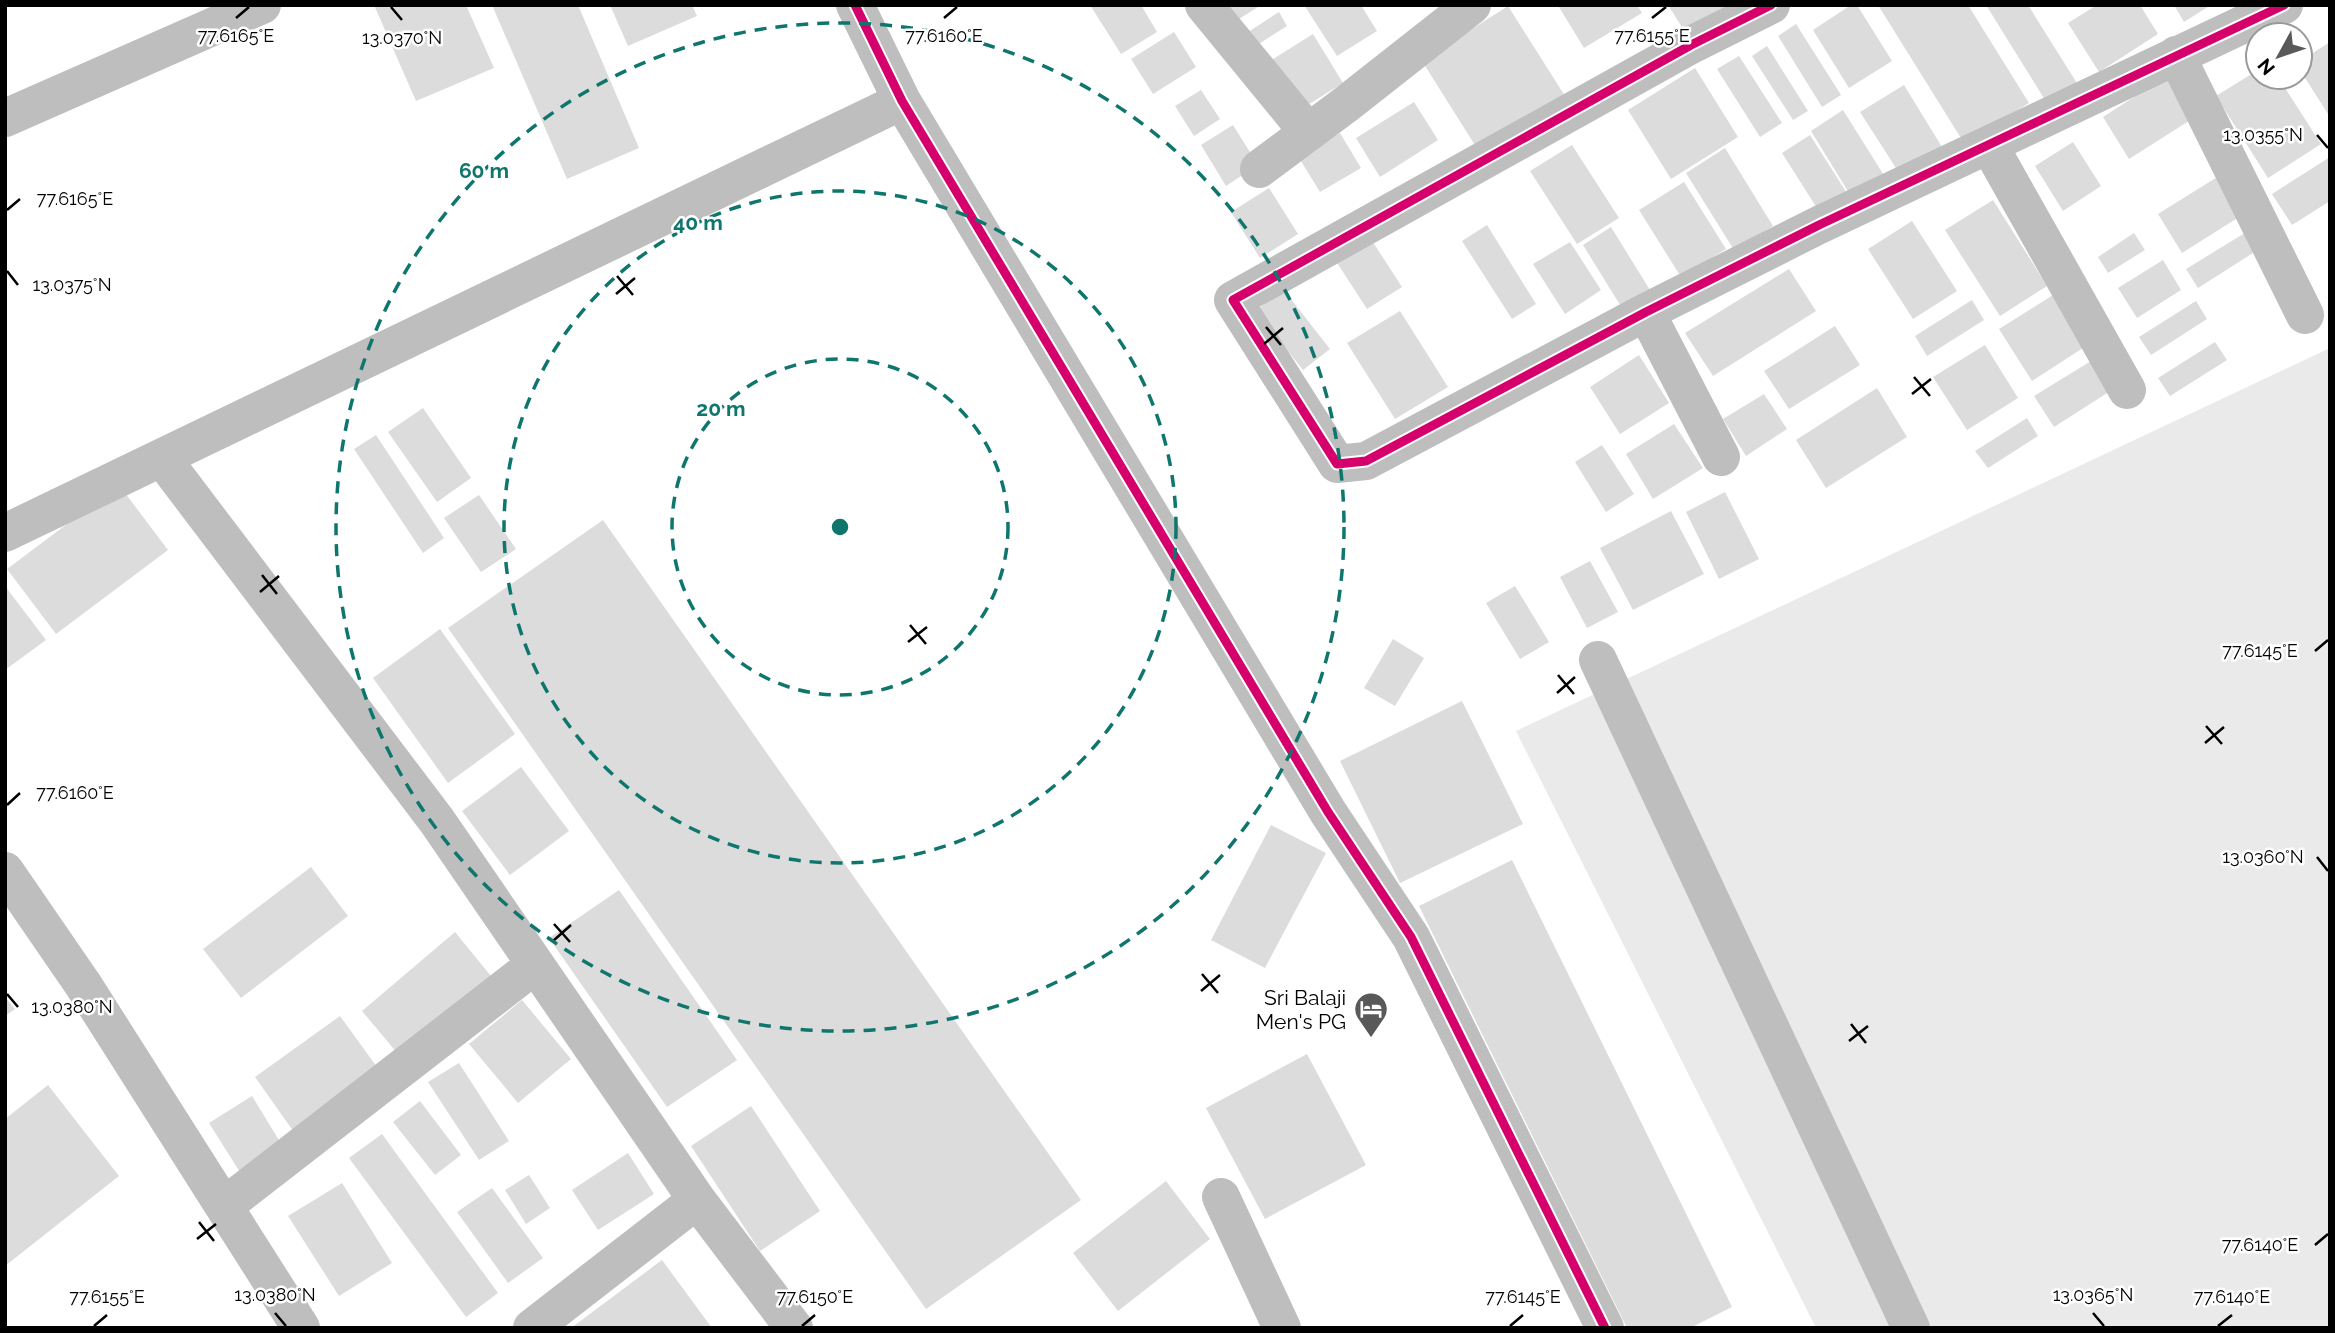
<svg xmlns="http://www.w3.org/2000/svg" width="2335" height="1333" font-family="Raleway,sans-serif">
  <rect width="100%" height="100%" fill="#fff"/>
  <path fill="#eaeaea" d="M2330,348V1328H1816L1516,731Z"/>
  <path fill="#dcdcdc" d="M374,5H466L494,68L416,101Z
    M492,5H578L639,148L567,179Z
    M610,5H692L697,16L628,46Z
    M1090,5H1141L1157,32L1121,54Z
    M1215,5H1261L1228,26Z
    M1304,5H1361L1377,31L1337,56Z
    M1562,5H1637L1642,13L1584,48L1559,7Z
    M1668,5H1728L1685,32Z
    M1851,5H1857L1892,61L1849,88L1813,30Z
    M1878,5H1968L2029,103L1964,143Z
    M1986,5H2028L2080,88L2050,108Z
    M2097,5H2140L2158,34L2099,72L2068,23Z
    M2174,5H2211L2184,22Z
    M1508,6L1565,96L1478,150L1422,61Z
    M1279,12L1287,26L1251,49L1242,36Z
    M1796,24L1841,95L1822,107L1778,36Z
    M1174,32L1196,67L1153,94L1131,59Z
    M1313,34L1343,83L1298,111L1267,63Z
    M2330,42V117L2300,70V61Z
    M1767,46L1808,111L1793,120L1752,56Z
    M1739,56L1782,123L1760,137L1717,69Z
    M1695,68L1738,137L1671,179L1628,110Z
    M2258,70V77H2278L2321,144L2268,178L2216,96Z
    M2165,77L2192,119L2129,159L2103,117Z
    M1904,85L1945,152L1903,179L1860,112Z
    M1201,90L1220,119L1194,136L1175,106Z
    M1414,102L1438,140L1380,177L1356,138Z
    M1843,110L1885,177L1852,198L1811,131Z
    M1233,125L1258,165L1226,186L1201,145Z
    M1340,133L1361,168L1320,192L1299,158Z
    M1810,135L1850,198L1822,216L1782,153Z
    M2073,142L2101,186L2063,211L2035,166Z
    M1572,145L1619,218L1577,244L1530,171Z
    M1725,148L1773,226L1734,250L1686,173Z
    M2330,157V201L2292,225L2272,194Z
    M2222,174L2247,212L2182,253L2158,214Z
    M1684,182L1726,249L1681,277L1639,210Z
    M1269,188L1298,234L1260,258L1231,212Z
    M1993,200L2047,286L2000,316L1945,230Z
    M1912,221L1957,291L1913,319L1868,249Z
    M1487,225L1536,304L1512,319L1462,241Z
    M1611,227L1650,290L1622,308L1583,245Z
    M2253,228L2264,246L2198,288L2186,269Z
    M1367,233L1402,287L1367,309L1332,255Z
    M2134,233L2145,250L2108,273L2098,257Z
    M1570,242L1601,290L1565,314L1533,264Z
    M2163,260L2181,290L2137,318L2118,288Z
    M1789,269L1816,311L1713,376L1685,333Z
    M1283,289L1330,349L1303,370L1256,311Z
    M2053,295L2086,346L2032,381L1999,329Z
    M1972,300L1984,320L1927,356L1915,336Z
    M2196,301L2207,319L2151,355L2139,337Z
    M1400,311L1448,387L1395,419L1347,343Z
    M1835,326L1860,365L1789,409L1764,371Z
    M2215,342L2227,360L2170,396L2158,378Z
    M1985,345L2018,398L1967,430L1933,377Z
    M1639,355L1669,403L1620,434L1590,387Z
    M2096,358L2115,388L2054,427L2034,396Z
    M1877,388L1907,437L1826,488L1796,440Z
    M1764,394L1787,429L1746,456L1723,419Z
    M423,408L471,478L437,502L388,432Z
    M2027,418L2038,436L1988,468L1975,451Z
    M1674,424L1703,468L1653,499L1626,454Z
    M376,435L444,538L423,553L354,449Z
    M1602,445L1634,494L1606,512L1575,462Z
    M119,485L168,550L56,634L7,569Z
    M1725,492L1759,559L1719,579L1686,512Z
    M479,495L516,549L481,572L444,518Z
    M1671,511L1704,574L1633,610L1600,548Z
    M603,520L1081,1200L926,1309L448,628Z
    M1590,561L1618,612L1587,628L1560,577Z
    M5,586L46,640L5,670Z
    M1515,586L1549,642L1520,659L1486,603Z
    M440,629L515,734L448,783L373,678Z
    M1393,639L1424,658L1395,706L1364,688Z
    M1462,701L1523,824L1400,883L1340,761Z
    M521,767L569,831L510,875L462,811Z
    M1271,825L1326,853L1265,968L1211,940Z
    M1512,860L1732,1307L1690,1328H1627L1419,906Z
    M311,867L348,916L241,998L203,949Z
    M619,890L737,1060L667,1107L549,938Z
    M455,932L491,976L398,1054L362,1011Z
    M5,997L15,1009L5,1016Z
    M522,1000L571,1059L518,1103L469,1044Z
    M340,1016L382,1074L296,1135L255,1077Z
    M1307,1054L1366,1165L1265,1219L1206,1108Z
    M459,1063L509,1141L479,1160L428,1082Z
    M48,1085L119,1176L5,1266V1119Z
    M252,1096L285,1150L243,1177L209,1123Z
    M420,1101L461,1155L435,1175L393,1122Z
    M751,1106L820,1211L760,1251L691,1146Z
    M382,1134L498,1293L466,1317L349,1158Z
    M628,1153L654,1194L598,1230L572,1190Z
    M529,1175L550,1208L526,1224L505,1190Z
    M1166,1181L1210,1239L1118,1311L1073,1253Z
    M342,1183L392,1263L339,1296L288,1216Z
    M492,1188L543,1258L508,1283L457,1212Z
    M662,1260L712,1328H571Z"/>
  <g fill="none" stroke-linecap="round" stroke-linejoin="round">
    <path stroke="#bebebe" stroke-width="38" d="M855,5L902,101L1328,812L1411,937L1605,1328
      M1204,5L1308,132
      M1771,5L1691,45L1233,300L1337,464L1366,461L1646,312L1819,225L2284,5
      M2176,55L2305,315
      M5,118L262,5
      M1989,145L2127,390
      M1259,169L1345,105L1472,5
      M1646,312L1721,457
      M162,458L437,821L697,1200L794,1328
      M5,533L902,101
      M1598,660L1911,1328
      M5,871L84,986L301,1328
      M1221,1197L1282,1328
      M224,1206L535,965
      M532,1328L697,1200"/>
    <g stroke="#fff" stroke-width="13">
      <path id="cycleway" d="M855,5L902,101L1328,812L1411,937L1605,1328
        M1771,5L1691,45L1233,300L1337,464L1366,461L1646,312L1819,225L2284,5"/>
    </g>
    <use href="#cycleway" stroke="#d6006c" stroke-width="9"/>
  </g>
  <path fill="none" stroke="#000" stroke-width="2.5" d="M391,7L402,20M236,18L249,7M944,18L957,7M1652,18L1666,7M2317,135L2328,148M7,210L20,199M7,271L18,285M617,276L633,295M616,294L635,278M1266,327L1281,345M1264,344L1283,328M1914,377L1930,396M1912,394L1931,379M262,575L277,594M260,592L279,576M910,625L926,644M908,642L927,627M2315,651L2328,640M1558,675L1574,694M1557,693L1575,677M2206,726L2222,744M2205,743L2224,727M7,805L20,793M2317,857L2328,871M554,924L570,942M553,941L571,925M1202,974L1218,993M1201,991L1220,975M7,994L18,1007M1851,1024L1866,1043M1849,1041L1868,1026M199,1222L214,1241M197,1239L216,1224M2315,1245L2328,1234M275,1313L286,1326M2093,1313L2104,1326M94,1326L107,1315M802,1326L815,1315M1510,1326L1523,1315M2218,1326L2232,1315"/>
  <g fill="none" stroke="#0f766e" stroke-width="3.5" stroke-dasharray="12 9">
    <circle cx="840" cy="527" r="168"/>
    <circle cx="840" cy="527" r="336"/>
    <circle cx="840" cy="527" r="504"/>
  </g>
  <defs>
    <g id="hotel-pin" transform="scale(1.75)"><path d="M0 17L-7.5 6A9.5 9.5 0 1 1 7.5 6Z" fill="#595959" stroke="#fff"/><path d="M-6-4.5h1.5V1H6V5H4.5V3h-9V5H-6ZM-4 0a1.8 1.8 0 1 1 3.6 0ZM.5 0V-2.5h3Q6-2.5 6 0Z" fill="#fff"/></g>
  </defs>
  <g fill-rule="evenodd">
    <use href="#hotel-pin" x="1371" y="1009"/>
  </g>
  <g text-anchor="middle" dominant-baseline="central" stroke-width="5" stroke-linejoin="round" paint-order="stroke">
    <g font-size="21" fill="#000" stroke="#fff" text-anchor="end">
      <text x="1346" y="997">Sri Balaji<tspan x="1346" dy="24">Men's PG</tspan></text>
    </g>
  </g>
  <g font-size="18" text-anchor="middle" fill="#000" stroke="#fff" stroke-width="5" stroke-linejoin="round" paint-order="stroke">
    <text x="236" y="42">77.6165°E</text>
    <text x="944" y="42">77.6160°E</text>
    <text x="1652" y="42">77.6155°E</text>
    <text x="402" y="44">13.0370°N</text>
    <text x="2263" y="141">13.0355°N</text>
    <text x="75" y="205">77.6165°E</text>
    <text x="72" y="291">13.0375°N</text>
    <text x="2260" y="657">77.6145°E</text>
    <text x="75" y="799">77.6160°E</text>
    <text x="2263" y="863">13.0360°N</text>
    <text x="72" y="1013">13.0380°N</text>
    <text x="2260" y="1251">77.6140°E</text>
    <text x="275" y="1301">13.0380°N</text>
    <text x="2093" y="1301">13.0365°N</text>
    <text x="107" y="1303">77.6155°E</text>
    <text x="815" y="1303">77.6150°E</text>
    <text x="1523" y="1303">77.6145°E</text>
    <text x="2232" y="1303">77.6140°E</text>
  </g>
  <circle cx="840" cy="527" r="10" fill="#0f766e" stroke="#fff" stroke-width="3.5"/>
  <g font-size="21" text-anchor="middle" font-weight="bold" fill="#0f766e" stroke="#fff" stroke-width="5" stroke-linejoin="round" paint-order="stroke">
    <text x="484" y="178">60 m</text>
    <text x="698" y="230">40 m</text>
    <text x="721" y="416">20 m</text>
  </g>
  <rect width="2335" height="1333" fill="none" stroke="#000000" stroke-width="14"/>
  <g transform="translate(2279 56) rotate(230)"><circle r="33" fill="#ffffff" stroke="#999999" stroke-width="2"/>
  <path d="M0-5L12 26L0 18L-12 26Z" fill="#595959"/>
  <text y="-10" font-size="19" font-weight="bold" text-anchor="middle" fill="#000000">N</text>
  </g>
</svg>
